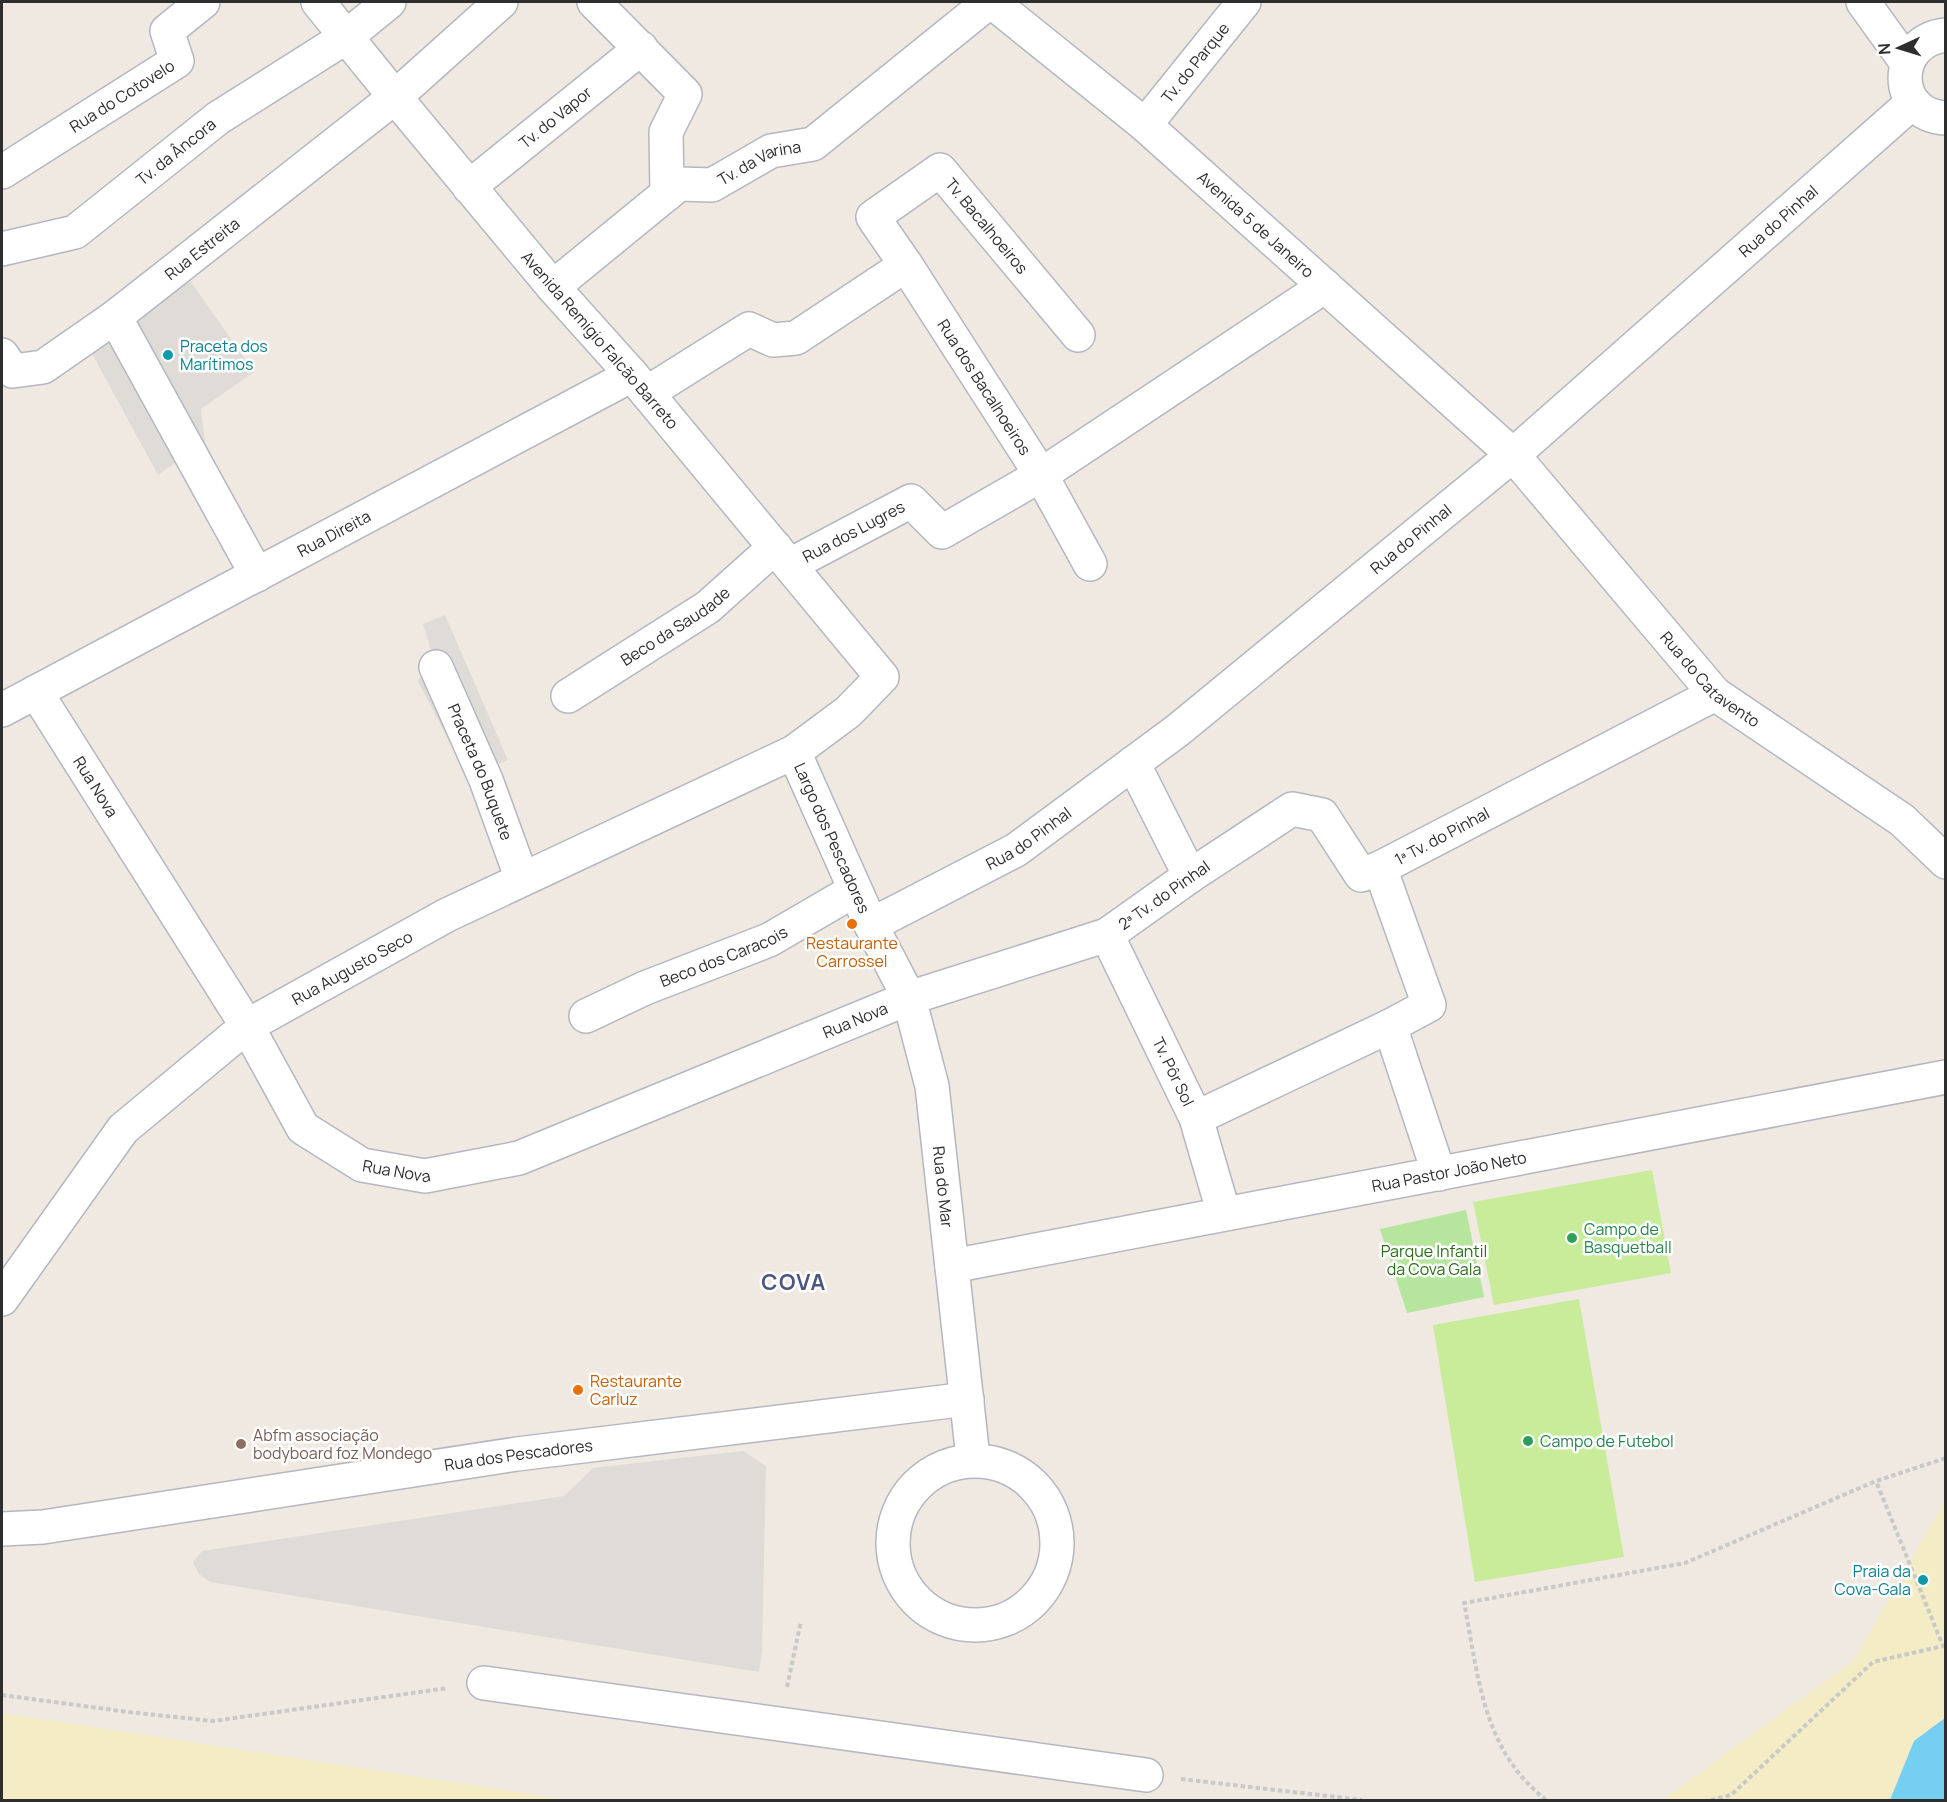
<svg xmlns="http://www.w3.org/2000/svg" width="1947" height="1802" font-family="Manrope,sans-serif">
  <rect width="100%" height="100%" fill="#efe9e1"/>
  <path fill="#b6e59e" d="M1466,1210L1484,1297L1407,1313L1380,1229Z"/>
  <path fill="#f3ecc5" d="M1945,1501V1718L1914,1741L1890,1800H1663L1854,1660Z
    M2,1713L569,1800H2Z"/>
  <path fill="#c9ec9a" d="M1652,1170L1671,1273L1494,1305L1473,1202Z
    M1579,1299L1624,1557L1475,1582L1433,1325Z"/>
  <path fill="#dfdcd8" d="M180,266L254,372L201,409L205,442L158,475L84,339Z
    M445,615L508,760L469,779L417,680L436,667L423,624Z
    M743,1451L766,1466L762,1652L759,1672L210,1582L199,1574L193,1562L202,1551L564,1496L593,1468Z"/>
  <path fill="#75cff0" d="M1945,1718V1800H1890L1914,1741Z"/>
  <g fill="none" stroke-linecap="round" stroke-linejoin="round">
    <g stroke="#b4b7c1" stroke-width="36">
      <g id="street">
        <path d="M594,2L685,94L666,132L667,194"/>
        <path id="s1" d="M992,2L1145,125L1513,455L1715,694L1902,820L1946,862"/>
        <path d="M1863,2L1907,63"/>
        <path d="M1946,35C1891,41 1892,116 1946,118"/>
        <path id="s2" d="M1145,125L1244,2"/>
        <path id="s3" d="M2,172L177,61L167,31L203,2"/>
        <path id="s4" d="M469,187L641,48"/>
        <path id="s5" d="M2,249L75,232L218,118L346,37L389,2"/>
        <path id="s6" d="M906,265L873,217L940,170L1078,335"/>
        <path id="s7" d="M553,287L679,184L712,185L771,151L813,144L989,2"/>
        <path d="M115,317L257,575"/>
        <path id="s8" d="M2,355L13,371L43,367L115,317L395,97L501,2"/>
        <path id="s9" d="M647,393L749,329L773,340L796,338L906,265L1041,475L1325,286"/>
        <path id="s10" d="M790,565L911,501L942,532L1041,475L1090,564"/>
        <path id="s11" d="M436,667L486,780L522,879"/>
        <path id="s12" d="M36,692L247,1026L303,1128L362,1165L425,1176L519,1158L909,998L1107,935L1190,876L1292,809L1322,815L1361,875L1380,868"/>
        <path id="s13" d="M568,696L708,607L775,547"/>
        <path id="s14" d="M2,710L632,375"/>
        <path id="s15" d="M794,752L871,925L909,998L932,1086L973,1458"/>
        <path d="M1133,763L1190,876"/>
        <path id="s16" d="M871,925L1016,850L1178,730L1513,455L1913,102"/>
        <path id="s17" d="M1107,935L1196,1118L1224,1214"/>
        <path id="s18" d="M586,1016L645,988L769,940L855,890"/>
        <path d="M1196,1118L1390,1026"/>
        <path d="M1439,1174L1390,1026L1429,1005L1380,868L1715,694"/>
        <path id="s19" d="M952,1266L1946,1077"/>
        <path id="s20" d="M2,1299L123,1129L247,1026L447,915L794,752L848,712L882,677L632,375L553,287L395,97L318,2"/>
        <circle cx="975" cy="1543" r="82"/>
        <path id="s21" d="M2,1529L43,1527L517,1454L967,1399"/>
        <path d="M484,1683L1146,1775"/>
      </g>
    </g>
    <path stroke="#c9c9c9" stroke-width="4" stroke-dasharray="4.5 3" stroke-linecap="butt" d="M787,1687L801,1621
      M2,1695L128,1712L213,1721L448,1688
      M1181,1779L1362,1800
      M1546,1800C1482,1749 1479,1678 1464,1603L1685,1563L1876,1481L1946,1458
      M1711,1800L1731,1795L1873,1662L1943,1646L1876,1481"/>
    <use href="#street" stroke="#fff" stroke-width="33"/>
  </g>
  <g fill="#0f9aa8" stroke="#fff" stroke-width="2">
    <circle cx="168" cy="355" r="6"/>
    <circle cx="1923" cy="1580" r="6"/>
  </g>
  <g fill="#e8710a" stroke="#fff" stroke-width="2">
    <circle cx="852" cy="924" r="6"/>
    <circle cx="578" cy="1390" r="6"/>
  </g>
  <g fill="#2e9e5b" stroke="#fff" stroke-width="2">
    <circle cx="1572" cy="1238" r="6"/>
    <circle cx="1528" cy="1441" r="6"/>
  </g>
  <circle fill="#8d6e63" stroke="#fff" stroke-width="2" cx="241" cy="1444" r="6"/>
  <g text-anchor="middle" dominant-baseline="central" stroke-width="5" stroke-linejoin="round" paint-order="stroke">
    <g font-size="16" fill="#2e2e2e" stroke="#fff">
      <text stroke="none"><textPath href="#s2" startOffset="80">Tv. do Parque</textPath></text>
      <text stroke="none"><textPath href="#s3" startOffset="142">Rua do Cotovelo</textPath></text>
      <text stroke="none"><textPath href="#s4" startOffset="111">Tv. do Vapor</textPath></text>
      <text stroke="none"><textPath href="#s5" startOffset="204">Tv. da Âncora</textPath></text>
      <text stroke="none"><textPath href="#s7" startOffset="249">Tv. da Varina</textPath></text>
      <text stroke="none"><textPath href="#s16" startOffset="1152">Rua do Pinhal</textPath></text>
      <text stroke="none"><textPath href="#s1" startOffset="345">Avenida 5 de Janeiro</textPath></text>
      <text stroke="none"><textPath href="#s6" startOffset="213">Tv. Bacalhoeiros</textPath></text>
      <text stroke="none"><textPath href="#s8" startOffset="248">Rua Estreita</textPath></text>
      <text transform="translate(600 340) rotate(49)">Avenida Remígio Falcão Barreto</text>
      <text stroke="none"><textPath href="#s9" startOffset="447">Rua dos Bacalhoeiros</textPath></text>
      <text stroke="none"><textPath href="#s10" startOffset="72">Rua dos Lugres</textPath></text>
      <text stroke="none"><textPath href="#s14" startOffset="376">Rua Direita</textPath></text>
      <text stroke="none"><textPath href="#s16" startOffset="666">Rua do Pinhal</textPath></text>
      <text stroke="none"><textPath href="#s13" startOffset="128">Beco da Saudade</textPath></text>
      <text stroke="none"><textPath href="#s1" startOffset="990">Rua do Catavento</textPath></text>
      <text stroke="none"><textPath href="#s11" startOffset="114">Praceta do Buquete</textPath></text>
      <text stroke="none"><textPath href="#s12" startOffset="112">Rua Nova</textPath></text>
      <text transform="translate(1442 836) rotate(-28)">1ª Tv. do Pinhal</text>
      <text stroke="none"><textPath href="#s16" startOffset="180">Rua do Pinhal</textPath></text>
      <text stroke="none"><textPath href="#s15" startOffset="94">Largo dos Pescadores</textPath></text>
      <text transform="translate(1164 895) rotate(-35)">2ª Tv. do Pinhal</text>
      <text stroke="none"><textPath href="#s18" startOffset="150">Beco dos Caracois</textPath></text>
      <text stroke="none"><textPath href="#s20" startOffset="490">Rua Augusto Seco</textPath></text>
      <text stroke="none"><textPath href="#s12" startOffset="1104">Rua Nova</textPath></text>
      <text stroke="none"><textPath href="#s17" startOffset="152">Tv. Pôr Sol</textPath></text>
      <text stroke="none"><textPath href="#s12" startOffset="616">Rua Nova</textPath></text>
      <text stroke="none"><textPath href="#s19" startOffset="506">Rua Pastor João Neto</textPath></text>
      <text stroke="none"><textPath href="#s15" startOffset="464">Rua do Mar</textPath></text>
      <text stroke="none"><textPath href="#s21" startOffset="522">Rua dos Pescadores</textPath></text>
    </g>
    <g font-size="16" fill="#0d838f" stroke="#fff" text-anchor="start">
      <text x="180" y="346">Praceta dos<tspan x="180" dy="18">Marítimos</tspan></text>
      <text x="1911" y="1571" text-anchor="end">Praia da<tspan x="1911" dy="18">Cova-Gala</tspan></text>
    </g>
    <g font-size="16" fill="#c56008" stroke="#fff">
      <text x="852" y="943">Restaurante<tspan x="852" dy="18">Carrossel</tspan></text>
      <text x="590" y="1381" text-anchor="start">Restaurante<tspan x="590" dy="18">Carluz</tspan></text>
    </g>
    <g font-size="16" fill="#27864d" stroke="#fff" text-anchor="start">
      <text x="1584" y="1229">Campo de<tspan x="1584" dy="18">Basquetball</tspan></text>
      <text x="1540" y="1441">Campo de Futebol</text>
    </g>
    <g font-size="16" fill="#2c6e1b" stroke="#fff">
      <text x="1434" y="1251">Parque Infantil<tspan x="1434" dy="18">da Cova Gala</tspan></text>
    </g>
    <g font-size="16" fill="#785e54" stroke="#fff" text-anchor="start">
      <text x="253" y="1435">Abfm associação<tspan x="253" dy="18">bodyboard foz Mondego</tspan></text>
    </g>
    <g font-size="22" font-weight="bold" letter-spacing="1.5" fill="#4d5680" stroke="#fff">
      <text x="794" y="1282">COVA</text>
    </g>
  </g>
  <rect width="1947" height="1802" fill="none" stroke="#2e2e2e" stroke-width="6"/>
  <g transform="translate(1899 48) rotate(266)" stroke="#ffffff" stroke-width="4.5" paint-order="stroke">
  <path d="M0-4.5L10 22L0 15L-10 22Z" fill="#2e2e2e"/>
  <text y="-9" font-size="16" font-weight="bold" text-anchor="middle" fill="#2e2e2e">N</text>
  </g>
</svg>
